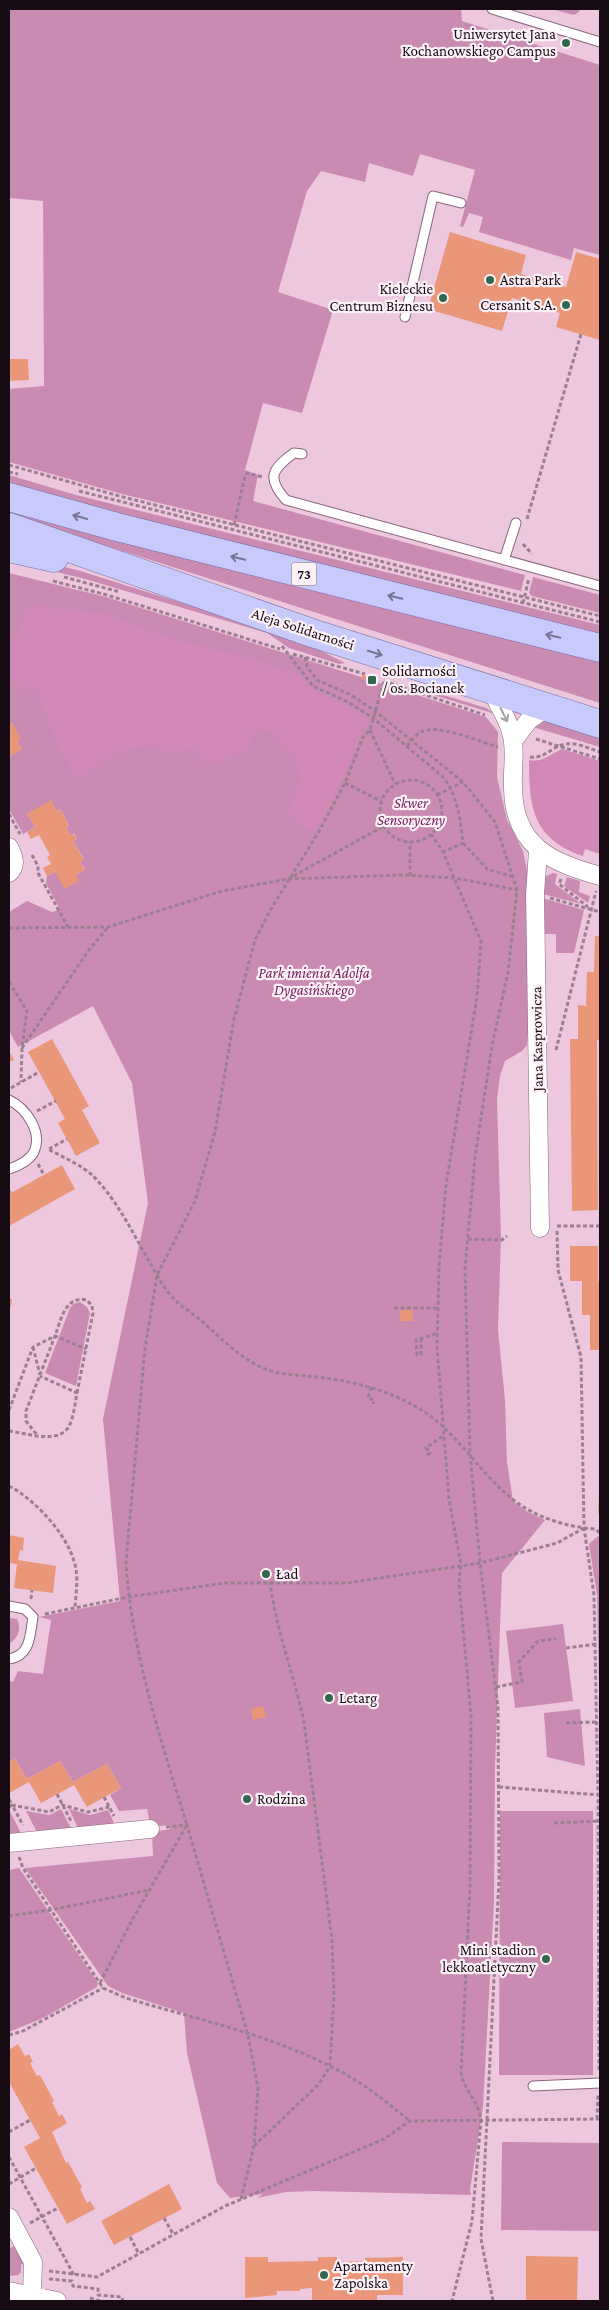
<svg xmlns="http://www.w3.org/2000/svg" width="609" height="2310" font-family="'Crimson Pro',serif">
  <rect width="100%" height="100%" fill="#edc7de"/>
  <path fill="#ca8bb2" d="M9,9H461L462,21L600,65V255L574,248L571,260L479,232L483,217L469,213L463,227L460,226L475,170L420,154L413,176L369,163L365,182L321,171L307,191L278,292L333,310L302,413L263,403L245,470L258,475L253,501L525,575L521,591L122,494L9,462V389L44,386L43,201L9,198Z
    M551,9H580L579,12L574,15Z
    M9,475L76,495L600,625V639L9,487Z
    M9,507L600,660V703L9,515Z
    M9,554L77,570L298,639L345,663L339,664L289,648L267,633L85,579L9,560Z
    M9,573L106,597L361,677L375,684L376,682L486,717L498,732L497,777L507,820L523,851L528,875L529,1015L527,1045L522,1051L505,1061L500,1076L497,1099L501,1237L498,1330L505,1400L507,1462L513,1501L528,1512L545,1520L502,1573L495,1766L494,1902L483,2107L470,2190L471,2195L314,2191L286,2192L257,2198L263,2194L230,2198L217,2183L187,2053L184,2013L122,1993L108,1986L25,1868L153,1856L152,1832L170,1829L169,1825L151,1827L147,1809L119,1811L110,1795L121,1788L107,1764L73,1782L60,1761L27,1779L15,1759L9,1762V1681L13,1682L18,1671L43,1674L51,1620L39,1617L120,1601L103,1419L148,1203L132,1083L93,1006L18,1047L9,1031V912L27,901L52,912L60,909L46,883L47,876L55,872L76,875L85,869L80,862L84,859L73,841L77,839L74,833L70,835L66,828L69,825L60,809L56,811L51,801L27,814L35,827L23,834L9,809V757L22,749L17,741L20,739L12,723L9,724Z
    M533,577L600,595V613L532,596L529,593Z
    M424,689L486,708L495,714L424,692Z
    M546,720L600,736V747L536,728L533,726Z
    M553,873L557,874L555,884L581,904L543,894L544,877Z
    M567,877L580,881L579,892L590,896L588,903L564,886Z
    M542,898L584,910L574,953H556V934H543Z
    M80,1302L87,1307L90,1313L76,1386L45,1373L70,1308L73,1304Z
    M598,1536L600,1539V1727L597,1595L589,1544Z
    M9,1618L17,1619C22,1628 18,1639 9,1644Z
    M563,1624L573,1701L515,1708L506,1631Z
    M580,1709L585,1766L547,1757L544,1713Z
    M61,1809L72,1830L38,1834L26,1811L50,1815Z
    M69,1809L90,1815L108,1810L116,1827L80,1832Z
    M9,1810L20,1831L18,1835L9,1836Z
    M500,1811H593V2075H499Z
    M19,1868L98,1983L97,1987L43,2018L9,2032V1870Z
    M502,2142L600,2143V2231L501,2230Z
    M16,2245L25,2262L21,2265V2272L18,2275L9,2276V2249Z"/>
  <path fill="#d389b8" d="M29,605L100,613L190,644L250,658L297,674L317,693L350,707L368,719L341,782L315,832L296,822L289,810L302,779L295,759L272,733L258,727L246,751L216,762L202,763L196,745C178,754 171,758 153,745C118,749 105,759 78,780L57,743L36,688L20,690L9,676V636H16Z
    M562,749L600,761V854L585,849L583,856C533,839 529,808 529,760C542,763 550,754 562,749Z"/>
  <path fill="#e99778" d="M450,232L526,255L521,274L566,287L576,252L600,259V340L556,327L560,313L512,298L502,331L428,309Z
    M9,359H28L29,380L9,381Z
    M362,675L376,679L374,683L361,678Z
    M12,723L21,739L17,741L22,749L9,757V724Z
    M51,800L56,811L60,809L69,825L66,828L70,835L73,833L77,839L73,841L84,860L80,862L85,870L76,875L79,881L65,889L55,872L47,876L43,868L51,864L47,857L50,855L39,835L31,839L27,832L35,827L27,814Z
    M595,936H600V1040H597L598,1210L572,1211L570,1039H578V1005L586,1006L587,972H594Z
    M52,1039L89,1106L82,1110L100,1143L76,1156L58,1123L65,1119L28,1052Z
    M9,1051L14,1060L9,1062Z
    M62,1165L75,1189L9,1226V1194Z
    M570,1246H598V1281H600V1350H590V1315H582V1281H570Z
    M9,1299H12L11,1307H9Z
    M400,1310H413V1321H400Z
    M599,1493H600V1513H598Z
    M9,1535L24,1538L23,1551L20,1550L18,1560L56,1566L53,1593L14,1588L17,1564L9,1563Z
    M263,1706L266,1717L253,1720L251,1709Z
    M15,1759L27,1779L60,1761L73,1782L107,1764L121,1788L87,1807L74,1785L41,1803L29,1782L9,1793V1762Z
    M18,2044L25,2056L29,2054L33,2062L30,2063L37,2076L40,2075L54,2101L52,2102L59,2116L62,2114L67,2123L52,2132L66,2163L68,2162L82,2187L80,2189L87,2203L90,2201L95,2209L67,2224L24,2147L40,2138L9,2082V2050Z
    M169,2184L182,2209L114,2245L101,2221Z
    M526,2256L578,2257L577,2301H526Z
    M245,2257H268V2262L318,2261V2257H337V2262L365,2261V2258L403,2257V2295H377V2301H312V2288L300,2289V2291H277V2295L245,2298Z"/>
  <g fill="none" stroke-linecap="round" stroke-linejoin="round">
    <g stroke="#88667b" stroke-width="11">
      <path id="service" d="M492,9L600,42
        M405,317L433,196L461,203
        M302,454L294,453C272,469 266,478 286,500L600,586
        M504,560L516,523
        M9,1100C26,1108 43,1132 34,1152C29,1161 18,1166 9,1169
        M9,1606L25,1609L33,1617C30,1634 31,1656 9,1659
        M533,2086L600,2083"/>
    </g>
    <g stroke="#88667b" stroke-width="19">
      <path id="minor" d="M491,690C499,706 511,723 513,742C515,757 512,773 513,788C514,847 551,862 600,876
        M513,741L529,720L548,707
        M9,847C14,857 17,865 9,873
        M538,851L535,894L540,1228
        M9,1843L150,1829
        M9,2217L33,2262L32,2294
        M9,2291L57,2301"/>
    </g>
    <g stroke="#7270a9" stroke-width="29">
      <path id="primary" d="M9,497L117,527L600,648
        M9,527L312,633L600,724
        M9,548L54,558"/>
    </g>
    <path stroke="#9b7f91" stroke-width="3" stroke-dasharray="4 2.5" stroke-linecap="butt" d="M9,465L123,497L600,616
      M9,472L18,474
      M79,491L600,622
      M527,519L581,334
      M234,525L245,476L247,473L263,477
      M523,544L532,554
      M64,577L120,592
      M53,581L107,595L280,649
      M523,603L529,578
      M282,646L313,686L348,702L373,718L442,776C458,795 460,819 463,843L443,852
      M293,654L365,674
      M305,657L307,667L317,680L351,695L375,711L463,782L495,822L517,890L508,972L492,1046L475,1157L465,1269L470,1453L480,1563L498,1707L499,1879L481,2239L493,2301
      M384,681L485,715
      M370,730L395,784
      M536,739L600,759
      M407,746C411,741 415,735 421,732C438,723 480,742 498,747
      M530,757C545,759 552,746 566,744C577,742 590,749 600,752
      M380 811a31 31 0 1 1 62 0a31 31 0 1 1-62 0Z
      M345,783L381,801
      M437,795L463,782
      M9,814L20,834
      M431,834L443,852L481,941L477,997L446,1185L439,1266L437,1347L449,1499L461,1565L459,1583L471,1716L470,1887L461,2073C464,2091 479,2101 481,2120L472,2221L452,2301
      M463,843L487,869L514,877
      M32,855L38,866V873L68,927
      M410,876V842
      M288,879L384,826
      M561,879L559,884L588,907
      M550,898L600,912
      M9,928L108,927L222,891L288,879L402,875L455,878L518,890
      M9,982L27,1011L22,1048L21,1082
      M22,1048L89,950L108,927
      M556,1050L596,891
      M11,1088L39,1072
      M37,1111L56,1101
      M49,1149L67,1139
      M38,1164L44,1175
      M9,1191L10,1193
      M557,1226H600
      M557,1231L558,1270L581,1357L584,1528L594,1595L598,1795L599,2071
      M468,1239L502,1240L507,1236
      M394,1308H438
      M421,1338V1354L417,1355L416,1340L438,1333
      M33,1347L40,1375
      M371,1387L368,1398L374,1400L373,1404
      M77,1393L93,1313L92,1306L87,1300C65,1295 61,1320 55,1336L86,1349
      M9,1410L33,1347L55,1336L26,1411V1421L37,1435
      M9,1431C26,1433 61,1446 70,1424C74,1415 75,1403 77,1393L40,1376
      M427,1455L430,1453L426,1448L443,1436
      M9,1486C34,1499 66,1533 74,1561C79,1575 76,1593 75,1607
      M584,1528L595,1529L600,1533
      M31,1599L32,1590
      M45,1614L128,1597L225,1583H347L480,1563L557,1543L584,1528C565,1525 544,1519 527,1509C486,1485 463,1437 423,1411C390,1390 353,1381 316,1377C301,1375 284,1375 271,1371C244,1362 224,1341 204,1323C195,1315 185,1309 177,1302C165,1291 157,1275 149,1261C132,1232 118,1201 93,1176C82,1165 62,1157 48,1149
      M566,1648L596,1644
      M496,1687L522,1682L519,1662L538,1641L556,1639
      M566,1723L597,1722
      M499,1787L600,1795
      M57,1794L71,1821
      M104,1797L114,1816
      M9,1799L12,1805L49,1812L62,1805L88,1812L109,1807
      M9,1807L12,1805L23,1825
      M554,1823L600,1821
      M166,1827L187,1825L248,2035L258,2088L254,2146L241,2199
      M19,1857L23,1868L103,1988L126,1998C202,2021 287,2038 355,2080C375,2092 392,2107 410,2121
      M9,1916L51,1910L149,1890
      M100,1983L132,1920L187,1825C161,1741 131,1650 126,1562L145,1348L157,1275L195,1201L215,1132L234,1019L255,940L271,909L318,833L345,783L363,737L370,730L384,681
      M9,2035L23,2031L103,1988
      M597,2119L598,2095
      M9,2132L30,2120
      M254,2146L319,2084L330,2066L334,1994L332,1940L304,1722C294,1675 276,1630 270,1582
      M9,2157L74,2275
      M9,2184L36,2168
      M164,2218L173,2234
      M30,2223L58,2208
      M130,2237L139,2254
      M49,2271L97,2277L225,2206L384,2139L410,2121L600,2119
      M49,2279L72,2281L73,2286L98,2289V2295L122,2297L123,2301
      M90,2298L100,2301"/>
    <use href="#service" stroke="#fff" stroke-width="9"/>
    <use href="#minor" stroke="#fff" stroke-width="18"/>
    <use href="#primary" stroke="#c8cafb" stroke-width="28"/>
  </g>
  <defs><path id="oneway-shaft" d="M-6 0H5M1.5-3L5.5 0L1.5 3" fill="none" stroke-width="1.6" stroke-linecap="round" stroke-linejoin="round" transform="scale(1.25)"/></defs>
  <g stroke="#797493">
    <use href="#oneway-shaft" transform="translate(80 517) rotate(-164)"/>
    <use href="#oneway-shaft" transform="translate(238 558) rotate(-166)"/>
    <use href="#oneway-shaft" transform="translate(395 597) rotate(-166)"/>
    <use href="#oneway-shaft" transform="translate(553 636) rotate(-166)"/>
    <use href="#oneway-shaft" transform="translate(375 653) rotate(17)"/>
  </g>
  <use stroke="#a39ea1" href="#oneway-shaft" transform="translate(504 715) rotate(64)"/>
  <g fill="#30674e" stroke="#fdf1f8" stroke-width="2">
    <circle cx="566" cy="43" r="5"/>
    <circle cx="490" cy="280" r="5"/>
    <circle cx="443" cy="298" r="5"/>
    <circle cx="566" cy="305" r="5"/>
    <rect x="367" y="675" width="10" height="10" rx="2.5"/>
    <circle cx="266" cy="1574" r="5"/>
    <circle cx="329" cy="1698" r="5"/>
    <circle cx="247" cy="1799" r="5"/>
    <circle cx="546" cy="1959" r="5"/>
    <circle cx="324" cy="2275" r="5"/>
  </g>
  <g text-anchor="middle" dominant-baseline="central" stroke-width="4.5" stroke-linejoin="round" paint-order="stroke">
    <rect fill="#fdf1f8" stroke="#5d5158" stroke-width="1" x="291.5" y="562.5" width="25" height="23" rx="4"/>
    <g font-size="14" font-weight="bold" fill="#180c14">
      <text x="304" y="574">73</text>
    </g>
    <g font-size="15" fill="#180c14" stroke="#fdf1f8" text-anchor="start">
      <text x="556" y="34" text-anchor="end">Uniwersytet Jana<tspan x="556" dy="17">Kochanowskiego Campus</tspan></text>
      <text x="500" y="280">Astra Park</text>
      <text x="433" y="289" text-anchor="end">Kieleckie<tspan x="433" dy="17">Centrum Biznesu</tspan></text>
      <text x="556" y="305" text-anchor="end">Cersanit S.A.</text>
      <text x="382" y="671">Solidarności<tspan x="382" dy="17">/ os. Bocianek</tspan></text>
      <text x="276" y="1574">Ład</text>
      <text x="339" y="1698">Letarg</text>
      <text x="257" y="1799">Rodzina</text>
      <text x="536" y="1950" text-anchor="end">Mini stadion<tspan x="536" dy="17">lekkoatletyczny</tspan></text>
      <text x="334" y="2266">Apartamenty<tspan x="334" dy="17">Zapolska</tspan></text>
    </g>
    <g font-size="15" fill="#180c14" stroke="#fdf1f8">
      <text transform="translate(303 629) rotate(18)">Aleja Solidarności</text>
      <text transform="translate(537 1039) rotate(-91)">Jana Kasprowicza</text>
    </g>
    <g font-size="15" font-style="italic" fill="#721b59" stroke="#fdf1f8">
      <text x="411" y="803">Skwer<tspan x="411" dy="17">Sensoryczny</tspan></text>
      <text x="314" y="973">Park imienia Adolfa<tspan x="314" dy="17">Dygasińskiego</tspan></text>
    </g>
  </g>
  <rect width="609" height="2310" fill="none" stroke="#180c14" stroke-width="20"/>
</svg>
